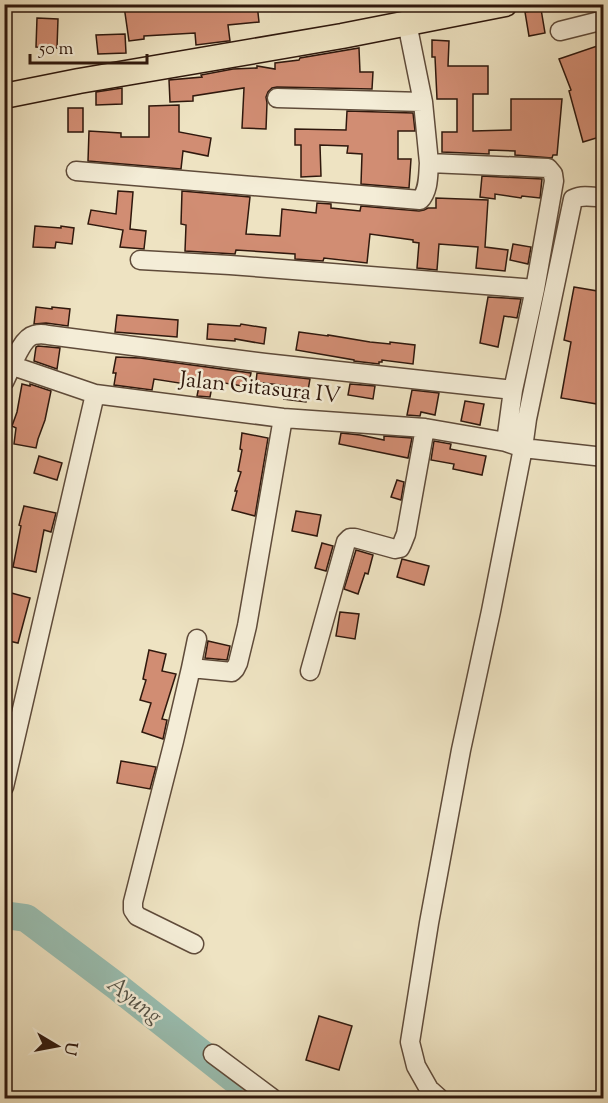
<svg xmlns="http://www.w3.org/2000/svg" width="608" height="1103" font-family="'Sorts Mill Goudy',serif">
  <rect width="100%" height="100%" fill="#eee3c2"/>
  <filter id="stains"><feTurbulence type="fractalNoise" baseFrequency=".00333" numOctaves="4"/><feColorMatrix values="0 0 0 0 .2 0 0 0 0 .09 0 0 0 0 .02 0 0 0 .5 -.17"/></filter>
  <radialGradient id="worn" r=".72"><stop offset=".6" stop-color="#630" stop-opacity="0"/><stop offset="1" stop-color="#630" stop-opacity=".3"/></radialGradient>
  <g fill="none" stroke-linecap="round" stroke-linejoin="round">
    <path stroke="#99beb1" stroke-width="28" d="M4,915L26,918L115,985L234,1079"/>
  </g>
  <path fill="#d18d73" stroke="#2f180d" stroke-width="1.5" d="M134,4H140L141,9L211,4H257L259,22L228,25L230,41H228L196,45L195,33L144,36V39L129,41L124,6Z
    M541,9L545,33L529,36L525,12Z
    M37,18L58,19L57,48L36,47Z
    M125,34L126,53L98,54L96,35Z
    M432,40L449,41L448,66H488V94H473V131L511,130V99H562L557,155H553L552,158L515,155V151L489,150V154L442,152V132H457V99H437L435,57H432Z
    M603,44V82L598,83L603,103V136L583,142L569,91L571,90L559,59Z
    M359,48L360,72H373L372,89L277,87L272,88L268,92L266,97L267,103L266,129L242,128L244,88L193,96V101L170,102L169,80L202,77L201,75L233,69L257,68V66L275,69V63L299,60L300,58Z
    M122,88V104L96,105V92Z
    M179,105V132L211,138L208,156L183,151L181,169L88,161L89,131L121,133V137H149V106Z
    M68,108H83V132H68Z
    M347,111L413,113L415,131H398V159H411L409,188L361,184L362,154L347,153L348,146L320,145L321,176L301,177V145H295V129L346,130Z
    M482,176L542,179L540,198L522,196L521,198L495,194V199L480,197Z
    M118,191L133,192L130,229L146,231L144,249L120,247L123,230L88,224L91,210L116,214Z
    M182,191L250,197L246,234L280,236L282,209L316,213L317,203L331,204V208L360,211L361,206L419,211L424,210L428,208H436V198L488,200L485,247L508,250L505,271L476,268L478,247L439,244L437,270L417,268L419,243L413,242V240L370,234L367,263L324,258L323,261L295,259V254L236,250L235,254L185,251L186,225L181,224Z
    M35,226L61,228V226L74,228L72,244L56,242L55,248L33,247Z
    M513,244L531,247L528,264L510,260Z
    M574,287L603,292V405L561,398L571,342L564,340Z
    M488,297L521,299L517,318L504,316L498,347L480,343Z
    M36,307L52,309V307L70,309L68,326L46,323L34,324Z
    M117,315L178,320L177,337L115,332Z
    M208,324L240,326L241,324L266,328L264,344L235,339V341L207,339Z
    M299,332L328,336V335L370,342L390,344V342L415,345L413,364L382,360V362H379V364L354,361V360L296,350Z
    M38,346L60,348L57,369L34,361L36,347Z
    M116,357L140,358L251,373L248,387L213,381L210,397L197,396L199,386L154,379L152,390L114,385L116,373H113Z
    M257,373L310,379L306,402L284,399L287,386L256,382Z
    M22,384L30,386V384L51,391L45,420L38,439L36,448L14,444L16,428L12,426L17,412Z
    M350,384L375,386L373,399L348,395Z
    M412,390L439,393L435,415L421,412L420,416L407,415Z
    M465,401L484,404L480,425L461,421Z
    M242,433L268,438L255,516L232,510L237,491H235L241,472L238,471L242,450L240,449Z
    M341,433L360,435L384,440V436L412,438L408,458L339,444Z
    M434,441L451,444L450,449L486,456L482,475L453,469L454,464L431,460Z
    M39,456L62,463L57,480L34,473Z
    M397,480L404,482L401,500L391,497Z
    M24,506L56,513L51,532L44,530L36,572L13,567L21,526L19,525Z
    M296,511L321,515L317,536L292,531Z
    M322,543L333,546L326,571L315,568Z
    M356,550L373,555L368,574L365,573L358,594L344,589Z
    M402,559L429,566L424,585L397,577Z
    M4,591L30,598L18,643L4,640Z
    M340,612L359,614L355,639L336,636Z
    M208,641L230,646L227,660L205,658Z
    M149,650L166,654L162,671L176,674L162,719L167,720L163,739L142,732L151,703L140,700L146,680L143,679Z
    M121,761L156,767L150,789L117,783Z
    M319,1016L352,1026L339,1070L306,1060Z"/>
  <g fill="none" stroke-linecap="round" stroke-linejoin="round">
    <g stroke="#5f4b3a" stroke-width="21">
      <path id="minor" d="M407,23L423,102L429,163L548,168L553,174L554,181L535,289L513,390L506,442
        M560,31L604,20
        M277,98L423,102
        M76,171L420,200C429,191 428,175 429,163
        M140,260L230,265L535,289
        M13,366L95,394L283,418L425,428L506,442L523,448L604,457
        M4,382C11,369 21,338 34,335C38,334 44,334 48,335L265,363L513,390
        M191,668L197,639
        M310,671L346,542L350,538H355L395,549L400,548L402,544L406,534L425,428
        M4,787L95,394
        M194,944L137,916L133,910V902L174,741L191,668L232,672L235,669L238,663L247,626L283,418
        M213,1054L272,1098
        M439,1098L429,1089L416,1066L410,1042L429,923L461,750L491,611L523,448L527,419L573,199C583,194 593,197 604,198"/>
    </g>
    <g stroke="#2f180d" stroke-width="27">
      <path id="major" d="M4,96L79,81L342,36L505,4"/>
    </g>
    <use href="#minor" stroke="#f4edd7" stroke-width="18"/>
    <use href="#major" stroke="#eee3c2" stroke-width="24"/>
  </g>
  <g text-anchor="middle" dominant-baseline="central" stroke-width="5" stroke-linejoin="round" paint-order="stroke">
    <g font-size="22" fill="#2f180d" stroke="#f4edd7">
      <text transform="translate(260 389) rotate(6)">Jalan Gitasura IV</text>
    </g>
    <g font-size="24" font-style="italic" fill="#545246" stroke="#f4edd7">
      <text transform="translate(134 1001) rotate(38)">Ayung</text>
    </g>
  </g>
  <rect width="608" height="1103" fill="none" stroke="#eee3c2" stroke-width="24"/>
  <rect x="6" y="6" width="596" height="1091" fill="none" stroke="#2f180d" stroke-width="3"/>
  <rect x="12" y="12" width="584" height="1079" fill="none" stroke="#2f180d" stroke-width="1.5"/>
  <g transform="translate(57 1046) rotate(100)" stroke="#f4edd7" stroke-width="4.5" paint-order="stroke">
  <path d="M0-4.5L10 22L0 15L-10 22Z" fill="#2f180d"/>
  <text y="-9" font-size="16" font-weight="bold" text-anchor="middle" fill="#2f180d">U</text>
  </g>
  <path d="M30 54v9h117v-9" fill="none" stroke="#2f180d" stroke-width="3"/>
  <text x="39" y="54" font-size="18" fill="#2f180d" stroke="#f4edd7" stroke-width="4.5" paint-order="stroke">50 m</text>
  <rect width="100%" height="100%" filter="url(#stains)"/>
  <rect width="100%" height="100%" fill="url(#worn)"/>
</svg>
